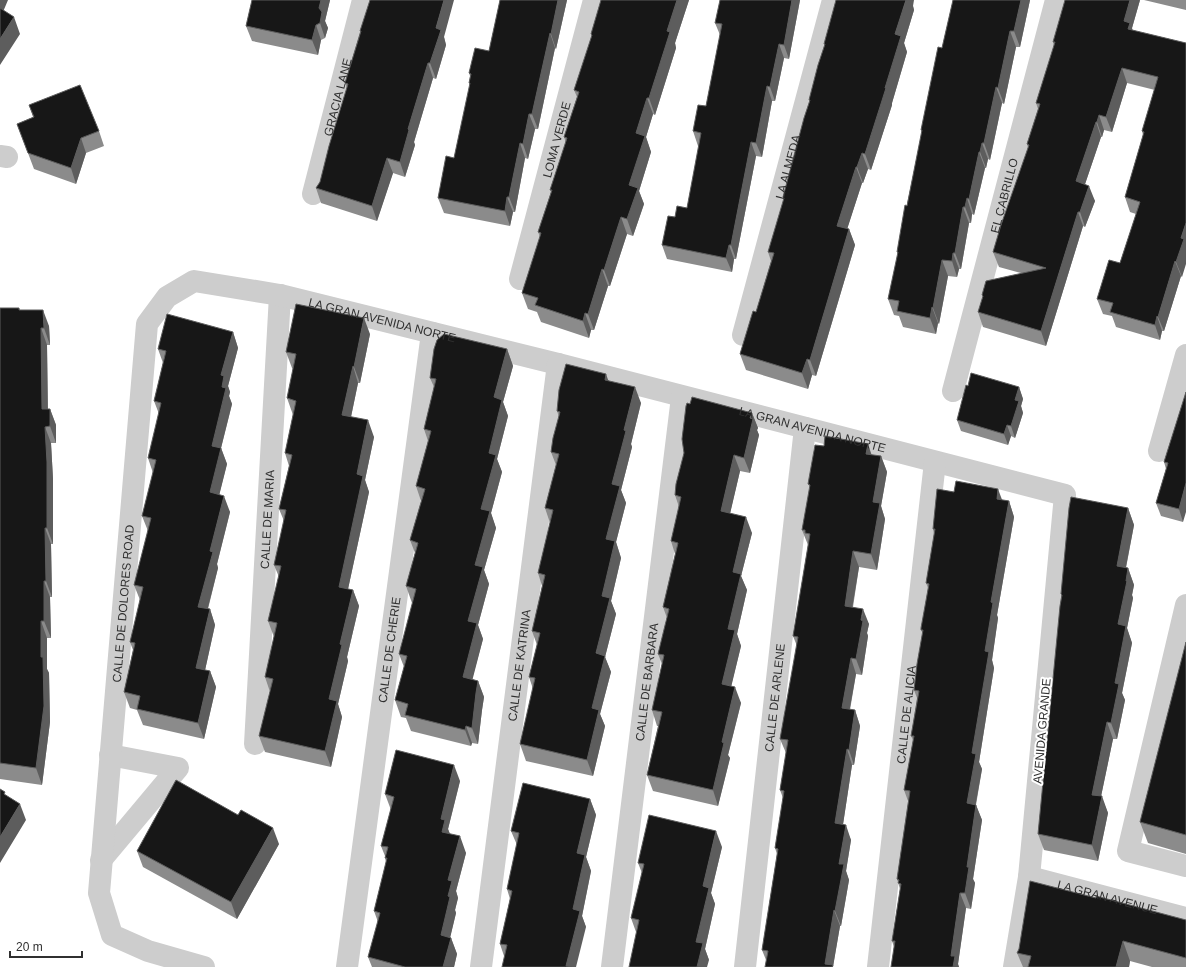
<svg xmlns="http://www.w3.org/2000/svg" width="1186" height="967" font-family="Arial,sans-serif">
  <rect width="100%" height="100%" fill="#fff"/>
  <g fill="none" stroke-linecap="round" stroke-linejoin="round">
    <g stroke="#cdcdcd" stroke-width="22">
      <path d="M0,156L7,157"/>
      <path id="s1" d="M313,194L363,0"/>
      <path id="s2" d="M520,279L594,0"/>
      <path id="s3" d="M743,335L833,0"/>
      <path id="s4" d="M953,391L1056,0"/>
      <path d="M1159,451L1186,355"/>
      <path d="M1186,605L1128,851L1186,866"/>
      <path id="s5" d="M255,744L280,295"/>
      <path d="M101,860L178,768L110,755"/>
      <path id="s6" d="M1029,877L1186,918"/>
      <path id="s7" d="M204,967L148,951L112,935L99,893L147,324L167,297L194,281L280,295L558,364L1065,495L1029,877L1014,967"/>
      <path id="s8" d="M347,967L432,333"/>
      <path id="s9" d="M481,967L558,364"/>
      <path id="s10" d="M612,967L682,397"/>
      <path id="s11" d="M745,967L805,428"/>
      <path id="s12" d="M878,967L935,462"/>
    </g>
  </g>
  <path fill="#8b8b8b" d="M252,0H330L325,21L328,28L325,38L321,40L318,55L252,41L246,26Z
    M500,0H567L556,49L555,48L538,129H535L528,159L525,158L515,212H513L510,226L444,213L438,198L454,158L470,86L469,83L470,76L469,73L489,51Z
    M601,0H689L675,43L676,48L655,115L653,114L646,137L651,152L639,191L644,204L633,236L627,234L610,286H608L594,330H591L589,338L541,322L537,312L528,309L522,293L540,237L538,232L551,192L550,190L566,143L564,137L577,97L574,90L592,37L591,34Z
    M800,0L789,59L784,58L775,101H772L762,157L756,156L736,259H734L732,272L667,259L662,245L675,217L687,208L699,146H698L693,131L706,106L720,35L715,23Z
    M953,0H1030L1020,47H1016L1004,104L1002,103L990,160L988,159L986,168H985L974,215L972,214L971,223H969L961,269H959L957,277L948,276L939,324L938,323L936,334L903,327L899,316L894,315L888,299L898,254L897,252L922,132L921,130L942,48Z
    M1140,0L1132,28V30L1186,43L1182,277L1181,276L1164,331H1162L1160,340L1116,327L1112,316L1103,314L1097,299L1120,263L1136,214L1130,212L1125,197L1143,135L1142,131L1155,90L1127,83L1112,132L1104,130L1102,137H1101L1085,184L1095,201L1085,227L1083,226L1046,346L983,327L978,312L1021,273L999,267L993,252L1028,148L1027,144L1038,109L1036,103L1054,46L1053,42Z
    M1144,0H1186V10Z
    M913,6L914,10L904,43L907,52L892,103V105L871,170L868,169L863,183H862L847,229H849L855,245L816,376L812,375L808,389L746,370L740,354L756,312L771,261L768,252L784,200L783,197L810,102L809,100L825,46L824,44Z
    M360,31L444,37L446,45L436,79L433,78L414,142L415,145L405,177L393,173L377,221L321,203L316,188L320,182L347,88L345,83L360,32Z
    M29,105L99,131L104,146L86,153L76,184L34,169L17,124L33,117Z
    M0,308H19L20,310L49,326L50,345H47L48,409H50L56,425V443H51L53,479V544H51L52,597H50L51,638H47V669L49,673L50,722L42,785L0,779Z
    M233,332L238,348L228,386L230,392L229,396L232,404L221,448L227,464L219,495L230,512L217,564L218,568L208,609H210L215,625L205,670L210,671L216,687L204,739L143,725L137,710L130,708L124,692L133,650L130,642L140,600L134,585L148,531L142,516L153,473L148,458L159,414L154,401L163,363L158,349Z
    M370,334L360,383H358L351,417L374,437L365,480L369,492L348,589L353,590L359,606L347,657L348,661L338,704L342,717L331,767L265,752L259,736L270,692L265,677L274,637L268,621L279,577L274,565L284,521L279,509L289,466L285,453L293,415L287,398L293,369L292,368L286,352Z
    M507,349L513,366L503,402L508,416L497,459L502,472L491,513L496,528L484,570L489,584L478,625L483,639L472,679L478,681L484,697L482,710L478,744L472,743L471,746L411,731L406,718L401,717L395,700L404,667L399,654L413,603H412L406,586L415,553L410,540L421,501L416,486L428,441L424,429L434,387L430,378Z
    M608,380L641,403L631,444L632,447L621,490L626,503L616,542L621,558L611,601L616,614L605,657L611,672L600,714L605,726L593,776L526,761L520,744L533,689L529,677L537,645L532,631L542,586L538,573L550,523L545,508L556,465L551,452L559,417L557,411Z
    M1019,387L1023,399L1021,406L1023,413L1015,438L1011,436L1008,445L961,431L957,420Z
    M1186,392L1183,522L1161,516L1156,503L1166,469L1164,462Z
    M690,404L752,413L758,428L757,430L759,435L750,473L740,471L730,513L752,533L741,576L747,590L737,634L741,646L731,686L741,703L728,755L730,758L718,806L653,791L647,775L658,726H657L652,710L662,664L658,654L667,618L663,607L675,554L671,541L679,507L675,495L684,453Z
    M872,455L881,456L887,472L881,506L885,519L877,570L859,567L853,607L869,624L867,633L868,636L862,675L856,674L850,710H855L860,726L854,765H852L843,824L851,840L846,871L849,880L841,926H840L833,966L766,960L762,950L777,854L775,848L783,798L780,790L786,753L780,739L797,646L793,636L808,545L802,530L810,487L808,484Z
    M1003,500L1009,501L1014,517L997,615L998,618L992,660L994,668L979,762L982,769L976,805L982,820L973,879L975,883L971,909L966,908L958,964L959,967H891L894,947L892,941L900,889L897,879L908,801L904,790L913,740L911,736L917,698L914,690L923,634L921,630L928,588L926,583L934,534L933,529Z
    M1128,508L1134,525L1126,568H1128L1134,585L1132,595L1133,598L1127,628L1132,643L1122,693L1125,700L1117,739H1113L1101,796L1108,813L1098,861L1044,850L1038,834L1061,597V594Z
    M1186,642V854L1148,843L1140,822Z
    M460,781L448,829L450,834L466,853L456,891L458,898L455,910L456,913L450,937L451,938L457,954L454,967H372L368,957L378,922L374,911L386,862L385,858V856L381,846L391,810L385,794Z
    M590,799L596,815L586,857L591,871L582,916L586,927L504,956L500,944L510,899L507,889L517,845L511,831Z
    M279,844L237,919L143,867L137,851Z
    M722,847L711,893L715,904L705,949L709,960L636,932L631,918L642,873L638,863Z
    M1186,920V967H1152L1130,961L1129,967H1023L1017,953Z"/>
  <path fill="#5d5d5d" d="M0,0H8L0,19Z
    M321,0H330L325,21L328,28L325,38L320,23L319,8Z
    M444,0H454L444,37L446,45L436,79L430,63L436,28Z
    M558,0H567L556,49L551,34Z
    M677,0H689L675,43L676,48L655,115L649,98L667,31Z
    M792,0H800L789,59L784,45Z
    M906,0H914L913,6L914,10L904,43L907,52L892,103V105L871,170L865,154L885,88L895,34Z
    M1021,0H1030L1020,47L1014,31Z
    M1130,0H1140L1132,28L1135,38L1134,44L1124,21Z
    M14,17L20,34L0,65V39Z
    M316,25L321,40L318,55L312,40Z
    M1010,31L1016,47L1004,104L998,88Z
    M550,33L555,48L538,129L532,114Z
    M779,44L784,58L775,101L770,87Z
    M428,63L433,78L414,142L415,145L405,177L400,162L408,129Z
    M1122,68L1127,83L1112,132L1106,117Z
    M767,86L772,101L762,157L756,143Z
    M996,87L1002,103L990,160L984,143Z
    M647,98L653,114L646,137L651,152L639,191L644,204L633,236L627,219L629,185L636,133Z
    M529,114L535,129L528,159L523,144Z
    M1099,115L1104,130L1102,137L1097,122Z
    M1096,122L1101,137L1081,196L1076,181Z
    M81,138L86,153L76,184L71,168Z
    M751,142L756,156L736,259L731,245Z
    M520,143L525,158L515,212L509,197Z
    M982,143L988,159L986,168L980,152Z
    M979,152L985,168L974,215L969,199Z
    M862,153L868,169L863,183L857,167Z
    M387,158L393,173L377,221L372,206Z
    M856,167L862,183L843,242L837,226Z
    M1089,186L1095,201L1085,227L1080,212Z
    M507,197L513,212L510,226L505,211Z
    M967,198L972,214L971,223L965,207Z
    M963,207L969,223L961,269L955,253Z
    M1078,212L1083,226L1046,346L1041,331Z
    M621,217L627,234L610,286L604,270Z
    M1186,223V264L1182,277L1176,262L1181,238Z
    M849,229L855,245L816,376L810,360Z
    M729,245L734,259L732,272L726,258Z
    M953,253L959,269L957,277L952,261Z
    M942,260L948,276L939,324L933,308Z
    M1175,261L1181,276L1164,331L1158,317Z
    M602,269L608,286L594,330L588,314Z
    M932,307L938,323L936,334L930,318Z
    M43,310L49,326L50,345L44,328Z
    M585,313L591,330L589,338L583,321Z
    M1157,316L1162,331L1160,340L1155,325Z
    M364,318L370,334L360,383L354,367Z
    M41,328L47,345L48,425L42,409Z
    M233,332L238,348L228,386L230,392L229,396L232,404L221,448L227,464L216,508L210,492L212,446L222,387L221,375Z
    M507,349L513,366L503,402L508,416L497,459L502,472L491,513L496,528L484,570L489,584L478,625L483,639L469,693L463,677L468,621L481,509L489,453L494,397Z
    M807,359L812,375L808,389L802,373Z
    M353,366L358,383L348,431L342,415Z
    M606,374L612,391L605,380Z
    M635,387L641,403L631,444L632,447L621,490L626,503L616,542L621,558L611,601L616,614L605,657L611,672L600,714L605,726L593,776L587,760L602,596L606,539L612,484L624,430Z
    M1019,387L1023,399L1021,406L1023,413L1015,438L1011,426L1015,400Z
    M50,409L56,425V443L50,426Z
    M752,413L758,428L757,430L759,435L750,473L744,458Z
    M368,420L374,437L365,480L369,492L345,603L339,587L357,474Z
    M1007,425L1011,436L1008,445L1004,434Z
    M45,427L51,443L53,479V544L47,528Z
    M868,444L873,459L866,454Z
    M734,455L740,471L727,527L721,511Z
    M881,456L887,472L881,506L885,519L877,570L871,554L873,502Z
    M1186,483V512L1183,522L1179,509Z
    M998,489L1004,505L997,499Z
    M224,496L230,512L217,564L218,568L204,623L198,607L210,551Z
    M1009,501L1014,517L997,615L998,618L992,660L994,668L979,762L982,769L973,819L967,803L972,753L991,602Z
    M1128,508L1134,525L1123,582L1117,566Z
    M746,517L752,533L741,576L747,590L737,634L741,646L728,700L722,684L728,629L733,572Z
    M45,528L51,544L52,597L46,581Z
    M853,551L859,567L850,621L845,606Z
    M1128,568L1134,585L1132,595L1133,598L1127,628L1132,643L1122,693L1125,700L1117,739L1111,723L1115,683L1118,624Z
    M44,581L50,597L51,638L44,621Z
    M353,590L359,606L347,657L348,661L338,704L342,717L331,767L325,751L329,699L340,644Z
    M210,609L215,625L202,684L196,668Z
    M863,609L869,624L867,633L868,636L862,675L856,659Z
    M41,621L47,638V669L49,673L50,722L42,785L36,768L41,657Z
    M851,658L856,674L847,724L842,708Z
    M210,671L216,687L204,739L198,723Z
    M478,681L484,697L482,710L478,744L472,728L476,693Z
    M735,687L741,703L728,755L730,758L718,806L713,790L722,742Z
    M855,710L860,726L854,765L849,750Z
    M1107,722L1113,739L1098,811L1092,795Z
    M466,726L472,743L471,746L465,730Z
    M847,749L852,765L841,838L835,823Z
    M454,765L460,781L448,829L451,837L442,832L441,819Z
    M1102,796L1108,813L1098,861L1092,845Z
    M590,799L596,815L586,857L591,871L582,916L586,927L576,967H567L566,966L573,909L577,853Z
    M20,804L26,820L0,863V837Z
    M976,805L982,820L973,879L975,883L971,909L965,893L967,867Z
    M846,825L851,840L846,871L849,880L841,926L835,911L839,864Z
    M273,828L279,844L237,919L231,902Z
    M716,831L722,847L711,893L715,904L705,949L709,960L707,967H697L696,942L703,886Z
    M460,836L466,853L456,891L458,898L455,910L456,913L447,951L441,935L448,896V880Z
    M960,893L966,908L958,964L959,967H953L951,956Z
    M834,910L840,926L833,967H826L825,964Z
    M451,938L457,954L454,967H443Z
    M1123,941L1130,961L1129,967H1116Z"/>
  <path fill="#171717" stroke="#5d5d5d" d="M252,0H321L319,8L322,12L320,23L316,25L312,40L246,26Z
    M370,0H444L436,28L441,30L430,63H428L408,129L409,130L400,162L387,158L372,206L316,188L320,182L329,146L348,84L345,83L361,31H360Z
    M500,0H558L551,34L550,33L532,114H529L523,144L520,143L509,197H507L505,211L438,198L446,156L454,158L470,83H469L471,74L469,73L475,48L489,51Z
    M601,0H677L667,31L670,32L649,98H647L636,133L645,136L629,185L638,188L627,219L621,217L604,270L602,269L588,314L585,313L583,321L535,305L538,298L522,293L541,233L538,232L552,190H550L567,138L564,137L579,92L574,90L592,35L591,34Z
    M720,0H792L784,45L779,44L770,87L767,86L756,143L751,142L731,245H729L726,258L662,245L668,216L675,217L677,206L687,208L701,133L693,131L698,105L706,106L722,24L715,23Z
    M836,0H906L895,34L901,36L885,88H886L865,154L862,153L857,167H856L837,226L849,229L810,360L807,359L802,373L740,354L753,311L756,312L774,253L768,252L784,198L783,197L804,118L810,100H809L818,65L825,44H824Z
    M953,0H1021L1014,31H1010L998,88L996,87L984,143H982L980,152H979L969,199L967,198L965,207H963L955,253H953L952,261L942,260L933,308L932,307L930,318L897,311L899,301L888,299L898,252H897L905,205L907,206L922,130H921L938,47L942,48Z
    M1065,0H1130L1124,21L1130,23L1128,29L1186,43V223L1181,238L1184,239L1176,262L1175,261L1158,317L1157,316L1155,325L1110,312L1113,303L1097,299L1109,260L1120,263L1140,202L1125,197L1144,132L1142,131L1158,77L1122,68L1106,117L1099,115L1097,122H1096L1076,181L1089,186L1080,212H1078L1041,331L978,312L983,296L982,295L986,281L1046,268L993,252L1001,225L1029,145L1027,144L1040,104L1036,103L1055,42H1053Z
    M0,8L14,17L0,39Z
    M80,85L99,131L81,138L71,168L28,153L17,124L34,117L29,105Z
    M296,304L364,318L354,367L353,366L342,415L368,420L357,474L363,476L339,587L353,590L340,644L342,645L329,699L337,701L325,751L259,736L273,679L265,677L277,623L268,621L281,566L274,565L286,510L279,509L292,455L285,453L296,401L287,398L296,354L286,352Z
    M0,308H19V310H43L44,328H41L42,409H50V426L45,427L47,462V528H45L46,581H44V621H41V657H43L44,706L36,768L0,763Z
    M167,314L233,332L221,375L224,376L222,387L226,388L212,446L221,448L210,492L224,496L210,551L213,552L198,607L210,609L196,668L210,671L198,723L137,709L140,696L124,692L135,643L130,642L143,587L134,585L151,518L142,516L156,460L148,458L161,403L154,401L166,351L158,349Z
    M444,334L507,349L494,397L502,400L489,453L496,455L481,509L490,511L475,565L483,567L468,621L477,623L463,677L478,681L476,693L472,728L466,726L465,730L405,715L408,704L395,700L407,656L399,654L416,589L406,586L418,543L410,540L425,489L416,486L431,431L424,429L436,379L430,378L434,349L437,340Z
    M566,364L606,374L605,380L635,387L624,430L626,431L612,484L620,486L606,539L615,541L602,596L610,598L596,653L605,656L592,708L599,710L587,760L520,744L535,678L529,677L540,633L532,631L545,575L538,573L553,510L545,508L559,454L551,452L553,438L560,412L557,411L559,390Z
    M971,373L1019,387L1015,400L1019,401L1011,426L1007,425L1004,434L957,420L966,385L968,386Z
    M1186,392V483L1179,509L1156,503L1168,463L1164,462Z
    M692,397L752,413L750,418L753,419L744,458L734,455L721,511L746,517L733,572L741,574L728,629L735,630L722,684L735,687L722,742L724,743L713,790L647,775L662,712L652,710L664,655L658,654L669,609L663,607L678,543L671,541L681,497L675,495L676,484L684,453L682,439L686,406L687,403L690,404Z
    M825,436L868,444L866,454L881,456L873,502L880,503L871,554L853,551L845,606L863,609L861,620L863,621L856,659L851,658L842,708L855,710L849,750L847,749L835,823L846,825L839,864H844L835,911L834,910L825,964L833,965L832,967H765L768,951L762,950L778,849L775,848L784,791L780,790L788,740L780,739L798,637L793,636L810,534L805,533V530H802L810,485L808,484L815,445L824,446Z
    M956,481L998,489L997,499L1009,501L991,602L993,603L985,651L989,652L972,753L976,754L967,803L976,805L967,867H969L965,893H960L951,956H955L953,967H891L895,941H892L901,884L898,883L899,880L897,879L910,791L904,790L914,736H911L919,691L914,690L917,664L923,630H921V628L929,584L926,583L935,529H933L937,489L954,492Z
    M1071,497L1128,508L1117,566L1128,568L1126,581H1127L1118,624L1126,626L1115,683L1119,684L1111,723L1107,722L1092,795L1102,796L1092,845L1038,834L1060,606L1062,595L1061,594L1069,508Z
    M1186,642V835L1140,822Z
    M396,750L454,765L441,819L445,820L442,832L460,836L448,880L452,881L448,896L450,897L441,935L451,938L443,967H405L368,957L380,913L374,911L387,858H385L388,847L381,846L394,797L385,794Z
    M176,780L238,815L241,810L273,828L231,902L137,851Z
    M523,783L590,799L577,853L585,855L573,909L580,911L566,966L572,967H502L507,945L500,944L512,891L507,889L519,833L511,831Z
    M0,789L5,792L4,794L20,804L0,837Z
    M649,815L716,831L703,886L709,888L696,942L703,943L697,967H629L639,920L631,918L644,864L638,863Z
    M1030,881L1096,898V896L1186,920V958L1123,941L1116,967H1028L1031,956L1017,953L1019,949Z"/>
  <g text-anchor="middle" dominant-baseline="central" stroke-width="4" stroke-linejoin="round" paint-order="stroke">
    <g font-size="12" fill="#303030" stroke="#fff">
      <text stroke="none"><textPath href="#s1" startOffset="100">GRACIA LANE</textPath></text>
      <text stroke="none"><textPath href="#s2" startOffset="144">LOMA VERDE</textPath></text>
      <text stroke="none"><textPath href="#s3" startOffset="174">LA ALMEDA</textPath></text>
      <text stroke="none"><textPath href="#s4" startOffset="202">EL CABRILLO</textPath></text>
      <text stroke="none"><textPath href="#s7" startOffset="970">LA GRAN AVENIDA NORTE</textPath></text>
      <text stroke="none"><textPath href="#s7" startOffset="1414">LA GRAN AVENIDA NORTE</textPath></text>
      <text stroke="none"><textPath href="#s5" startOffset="225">CALLE DE MARIA</textPath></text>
      <text stroke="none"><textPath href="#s7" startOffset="432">CALLE DE DOLORES ROAD</textPath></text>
      <text stroke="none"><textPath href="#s8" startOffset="320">CALLE DE CHERIE</textPath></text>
      <text stroke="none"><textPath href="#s9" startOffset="304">CALLE DE KATRINA</textPath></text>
      <text stroke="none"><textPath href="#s10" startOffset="287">CALLE DE BARBARA</textPath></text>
      <text stroke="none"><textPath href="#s11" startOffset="271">CALLE DE ARLENE</textPath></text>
      <text stroke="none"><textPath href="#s12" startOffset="254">CALLE DE ALICIA</textPath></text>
      <text transform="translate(1042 731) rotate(-85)">AVENIDA GRANDE</text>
      <text stroke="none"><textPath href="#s6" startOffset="81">LA GRAN AVENUE</textPath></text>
    </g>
  </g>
  <path d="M10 951v6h72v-6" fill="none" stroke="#303030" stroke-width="2"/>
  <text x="16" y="951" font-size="12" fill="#303030" stroke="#ffffff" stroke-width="3" paint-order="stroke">20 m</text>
</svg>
